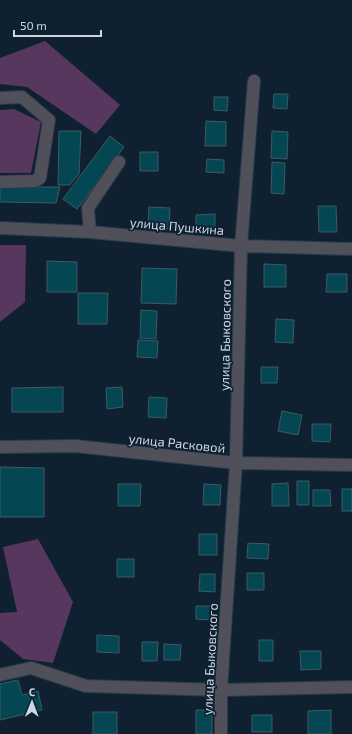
<svg xmlns="http://www.w3.org/2000/svg" width="352" height="734" font-family="'Exo 2',sans-serif">
  <rect width="100%" height="100%" fill="#0f2031"/>
  <path fill="#58375f" d="M45,41L120,105L96,134L27,87L0,84V58Z
    M14,109L41,122L31,173H0V110Z
    M0,245H26L25,302L0,322Z
    M38,539L73,602L53,663L23,659L0,640V613L17,612L3,547Z"/>
  <path fill="#054653" stroke="#3b5b64" d="M274,94H288L287,109L273,108Z
    M214,97H228L227,111L214,110Z
    M206,121L226,122V146H205Z
    M59,131H81L79,174L70,185H58Z
    M272,131L288,132L287,159L271,158Z
    M110,136L124,147L77,209L63,199Z
    M140,152H158V171H140Z
    M207,159L224,160V173L206,172Z
    M272,162L285,163L284,194L271,193Z
    M0,187H60L56,203L0,202Z
    M318,206H336L337,232H319Z
    M149,207L170,208L169,229L148,228Z
    M215,214V228L196,229V215Z
    M47,261L77,262V292H47Z
    M264,264L286,265V287H264Z
    M142,268L177,269L176,304L141,303Z
    M327,274H347V292H326Z
    M78,293H108L107,324H78Z
    M141,310L157,311L156,339L140,338Z
    M276,319L294,320L293,343L275,342Z
    M138,340L158,341L157,358L137,357Z
    M261,367H278L277,383H261Z
    M63,387V412H12V388Z
    M122,387L123,407L107,409L106,388Z
    M149,397L167,398L166,418L148,417Z
    M282,411L302,415L298,435L278,431Z
    M312,424H331L330,442L312,441Z
    M0,467L44,468V517H0Z
    M297,481H309V505H297Z
    M288,483L289,506H272V484Z
    M118,484H141L140,506H118Z
    M204,484L221,485L220,505H203Z
    M342,489H352V511H342Z
    M313,490H330L331,506H313Z
    M199,534H217V555H199Z
    M248,543L269,544L268,559L247,558Z
    M117,559H134V577H117Z
    M247,573H264V590H247Z
    M200,574H215V592L199,591Z
    M196,606H212L211,620L196,619Z
    M97,635L119,636V653L97,652Z
    M259,640H273V661H259Z
    M142,642H158L157,661H142Z
    M164,644L181,645L180,660H164Z
    M300,651H321V669L301,670Z
    M18,680L22,695L38,691L42,710L0,720V684Z
    M196,710H212V734H196Z
    M331,710V734H308V711Z
    M93,712H117V734H93Z
    M252,715H272V732H252Z"/>
  <g fill="none" stroke-linecap="round" stroke-linejoin="round">
    <g stroke="#293a4a" stroke-width="14">
      <path id="minor" d="M0,98L22,97L49,120L40,178L35,181L0,182
        M0,228L90,232L241,246L352,249
        M90,232L88,208L119,162
        M0,447L75,446L236,463L352,465
        M0,675L31,668L86,686L221,690L352,687
        M221,734V690L236,463L241,246L254,81"/>
    </g>
    <use href="#minor" stroke="#50505b" stroke-width="12"/>
  </g>
  <g text-anchor="middle" dominant-baseline="central" stroke-width="3.5" stroke-linejoin="round" paint-order="stroke">
    <g font-size="13" fill="#ccd7e3" stroke="#0f2031">
      <text transform="translate(177 226) rotate(5)">улица Пушкина</text>
      <text transform="translate(225 335) rotate(-89)">улица Быковского</text>
      <text transform="translate(177 443) rotate(6)">улица Расковой</text>
      <text transform="translate(210 659) rotate(-87)">улица Быковского</text>
    </g>
  </g>
  <g transform="translate(32 702) rotate(1)" stroke="#0f2031" stroke-width="3" paint-order="stroke">
  <path d="M0-3L7 15L0 10L-7 15Z" fill="#ccd7e3"/>
  <text y="-6" font-size="11" font-weight="bold" text-anchor="middle" fill="#ccd7e3">С</text>
  </g>
  <path d="M14 30v6h87v-6" fill="none" stroke="#ccd7e3" stroke-width="2"/>
  <text x="20" y="30" font-size="12" fill="#ccd7e3" stroke="#0f2031" stroke-width="3" paint-order="stroke">50 m</text>
</svg>
